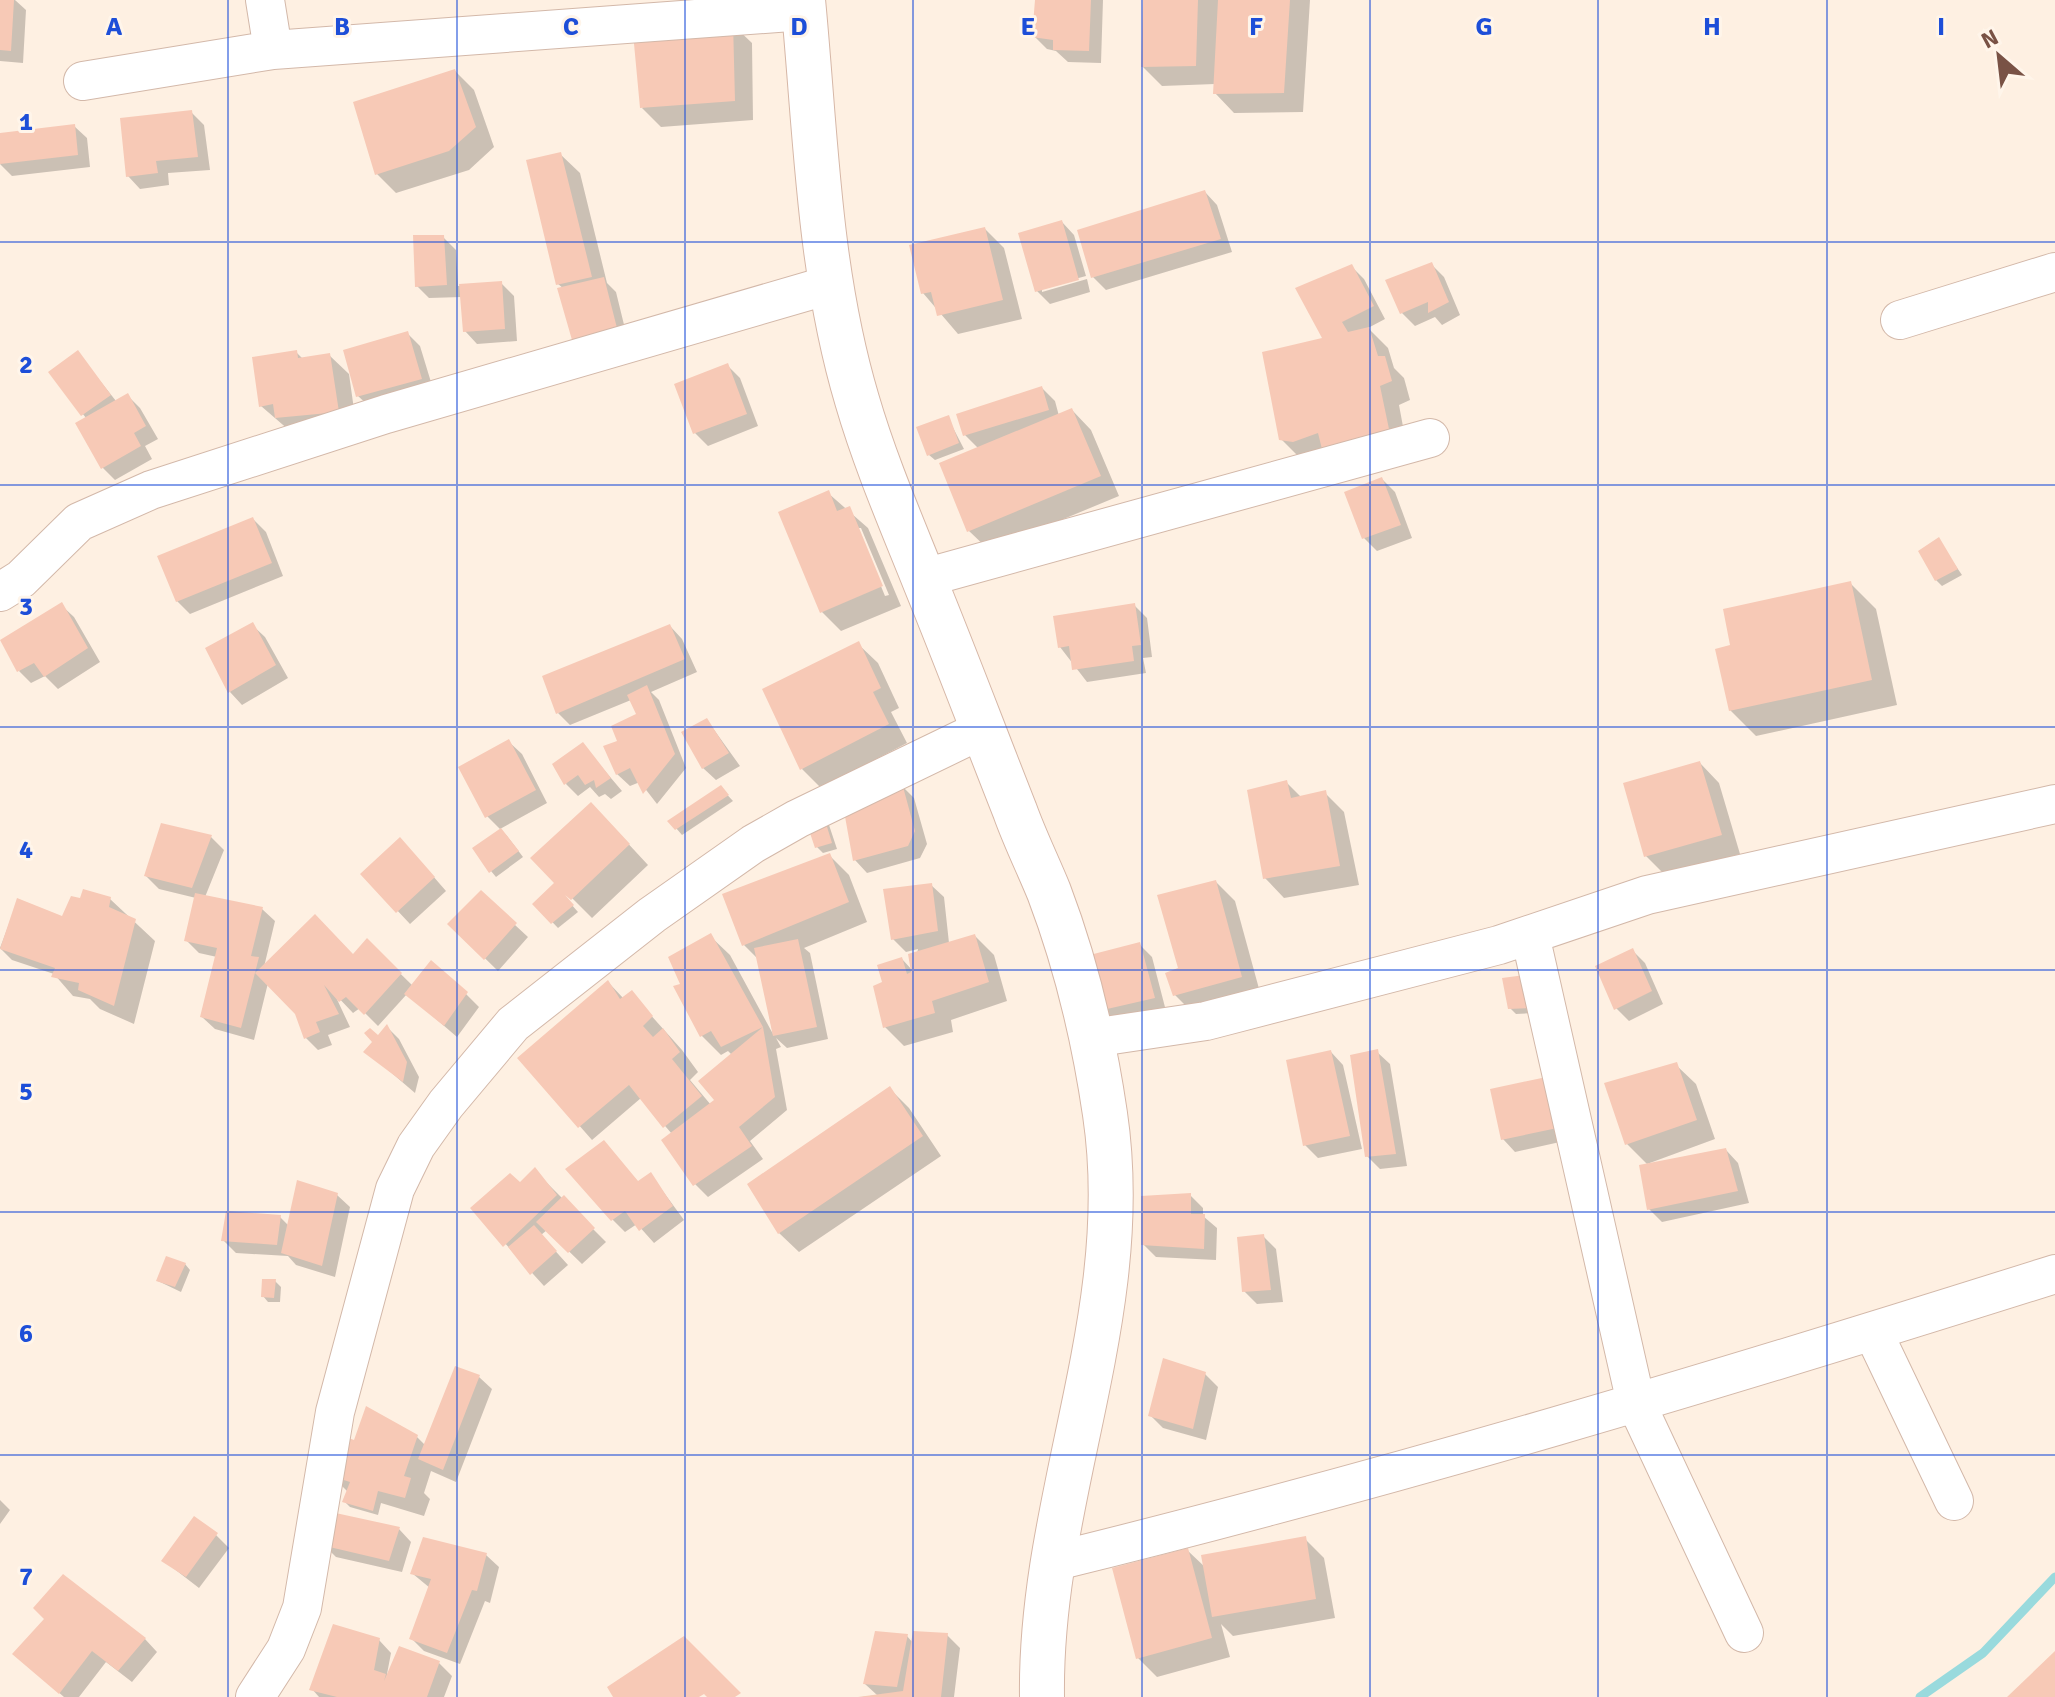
<svg xmlns="http://www.w3.org/2000/svg" width="2055" height="1697" font-family="Signika,sans-serif">
  <rect width="100%" height="100%" fill="#fef0e2"/>
  <path fill="#0003" fill-rule="evenodd" d="M0,0H15L26,10L23,63L0,61Z
    M1037,0H1103L1101,63L1068,62L1056,51L1047,49L1034,36Z
    M1145,0H1310L1303,112L1234,113L1215,93V84L1162,86L1143,67Z
    M732,24L752,43L753,120L661,127L642,108Z
    M455,71L474,90L494,147L469,170L396,193L377,174Z
    M191,112L204,125L210,170L168,173L169,185L140,189L128,176Z
    M74,126L87,138L90,167L12,176L0,164V135Z
    M560,154L580,173L607,283L616,292L628,341L558,284Z
    M1205,192L1217,205L1232,252L1106,290L1093,277Z
    M1062,222L1074,235L1086,276L1042,288V292L1087,279L1090,292L1050,304L1037,291Z
    M985,229L1004,248L1022,319L958,334L923,293Z
    M443,237L456,250L458,286L501,283L514,296L517,341L477,344L465,331L462,297L429,298L417,286Z
    M1431,264L1444,277L1460,315L1442,325L1435,317L1415,326L1402,313L1388,281Z
    M1351,266L1364,279L1385,319L1368,328L1388,348L1394,368L1404,378L1410,400L1399,405L1407,448L1301,459L1281,439L1325,339Z
    M407,333L420,346L434,392L371,408L358,396Z
    M296,352L303,359L329,355L349,374L357,431L297,437L261,406Z
    M78,353L116,401L127,395L140,408L158,439L145,446L152,459L115,480L103,468L86,418L51,373Z
    M727,365L740,378L758,426L708,446L695,433L677,385Z
    M1042,388L1055,401L1059,416L1072,410L1091,430L1119,496L989,550L969,531L979,449L965,435L959,415Z
    M948,418L964,449L935,460L929,455Z
    M1382,479L1395,492L1412,538L1377,551L1364,538Z
    M828,493L868,528L901,606L841,631L822,612ZM857,528H861L889,595L885,596Z
    M253,519L266,532L283,576L190,614L177,601Z
    M1938,540L1962,575L1942,586L1936,580Z
    M1850,583L1876,609L1897,705L1756,736L1730,710Z
    M61,605L74,617L100,662L58,689L45,676L31,683L19,671Z
    M1134,605L1147,618L1152,657L1143,658L1146,673L1087,682L1060,647Z
    M252,625L265,637L288,678L242,705L230,692Z
    M670,626L682,639L697,672L651,692L659,700L686,768L657,804L640,782L630,786L617,774L619,742L638,715L631,700L570,725L558,713Z
    M858,644L878,663L899,708L891,712L907,743L821,788L802,769Z
    M707,720L740,766L716,780L703,768Z
    M509,742L522,754L547,803L500,829L507,836L523,857L496,877L491,871L501,830L487,816Z
    M583,745L622,791L611,799L605,794L599,797L590,787L578,796L566,784Z
    M1700,763L1719,783L1740,854L1665,875L1646,856Z
    M1286,782L1302,798L1325,793L1344,812L1359,885L1284,898L1265,878Z
    M901,785L914,798L927,844L920,858L867,873L855,860Z
    M720,787L733,801L682,835L670,821Z
    M823,819L829,825L837,849L823,853L817,847Z
    M610,824L648,865L592,918L558,884L556,887L578,912L558,928L535,904Z
    M211,837L224,850L205,897L262,909L275,921L264,967L353,956L367,941L413,986L466,994L479,1007L457,1037L407,994L378,1026L360,1008L353,1013L334,993L350,1027L328,1035L332,1045L318,1050L305,1037L297,1013L268,983L254,1040L215,1029L202,1017L217,957L199,953L186,940L196,898L159,889L146,876Z
    M412,852L446,891L410,924L363,874Z
    M829,855L849,875L867,922L804,948L810,953L828,1039L787,1048L776,1038L781,1047L776,1049L787,1110L750,1141L763,1159L708,1197L695,1184L672,1134L641,1098L592,1140L520,1058L608,982L624,999L631,993L682,1050L698,1072L690,1080L711,1105L717,1101L732,1055L728,1051L721,1055L701,1035L683,985L710,936L730,955L773,1034L758,959L744,945Z
    M1216,882L1235,901L1261,996L1194,1014L1175,995L1180,969Z
    M931,885L944,897L949,943L975,936L994,955L1007,1001L951,1020L953,1032L904,1046L885,1027L884,983L902,959L913,971L918,949L906,952L893,939Z
    M110,899L155,941L134,1024L100,1009L90,999L73,996L54,974L12,960L0,948L18,900L63,918Z
    M450,924L515,925L528,937L498,971Z
    M1139,944L1152,957L1166,1011L1109,1024L1096,1011Z
    M1632,950L1645,963L1663,1004L1629,1021L1616,1008Z
    M1524,977L1535,1013L1516,1014L1510,1008Z
    M387,1027L399,1039L419,1077L415,1093L366,1051Z
    M1331,1052L1343,1065L1362,1149L1318,1158L1305,1145Z
    M1377,1052L1390,1064L1407,1166L1380,1169L1367,1156Z
    M1676,1065L1696,1084L1715,1139L1647,1164L1627,1144Z
    M1555,1077L1578,1138L1515,1152L1503,1139Z
    M890,1089L909,1108L941,1156L799,1252L779,1233Z
    M604,1142L639,1183L651,1175L684,1220L654,1243L637,1224L625,1232L612,1219Z
    M1726,1150L1738,1163L1749,1203L1662,1222L1649,1209Z
    M547,1183L606,1242L582,1264L547,1230L541,1235L568,1265L544,1286L473,1208L520,1184Z
    M337,1195L350,1207L335,1277L296,1265L288,1256L236,1253L224,1241L280,1217L289,1226Z
    M1190,1195L1203,1208V1216L1217,1228L1216,1260L1156,1257L1143,1244Z
    M1263,1236L1276,1249L1283,1302L1257,1304L1244,1291Z
    M185,1264L190,1270L181,1292L158,1281Z
    M275,1281L281,1287L280,1302H268L263,1296Z
    M1205,1374L1218,1387L1206,1440L1163,1428L1150,1415Z
    M479,1377L492,1389L456,1482L431,1471L424,1493L430,1499L424,1516L381,1503L378,1515L350,1507L344,1501L348,1492L330,1474L355,1443L416,1436L426,1446Z
    M0,1500L10,1510L0,1524Z
    M399,1529L411,1542L402,1572L336,1557L323,1544Z
    M216,1535L229,1548L199,1588L164,1561Z
    M1305,1539L1324,1558L1335,1618L1233,1636L1221,1624L1230,1657L1157,1677L1138,1658L1187,1550L1206,1568Z
    M486,1555L499,1567L490,1603L485,1601L460,1664L424,1651L411,1638L430,1588L413,1574Z
    M47,1619L145,1639L157,1652L132,1682L106,1662L79,1697H64L28,1666Z
    M947,1635L960,1648L954,1697H862L877,1695L865,1684L907,1636L913,1643Z
    M379,1640L391,1653L387,1674L439,1663L452,1676L444,1697H319L312,1689Z"/>
  <g fill="none" stroke-linecap="round" stroke-linejoin="round">
    <path stroke="#99dadd" stroke-width="9" d="M1920,1697L1983,1653L2055,1577"/>
  </g>
  <path fill="#f7c9b6" d="M0,0H14L11,51L0,50Z
    M1035,0H1091L1089,51L1053,50V40L1032,37Z
    M1143,0H1198L1196,66L1141,67Z
    M1218,0H1290L1284,93L1213,94Z
    M733,22L735,101L640,108L633,33Z
    M455,69L476,127L449,151L375,175L353,102Z
    M192,110L198,157L156,161L158,173L126,177L120,118Z
    M75,124L78,155L0,164V133Z
    M561,152L592,277L556,285L526,160Z
    M1205,190L1221,239L1091,278L1077,230Z
    M1062,220L1079,280L1035,292L1018,233Z
    M985,227L1003,300L937,316L931,292L921,294L909,245Z
    M413,235H444L447,285L415,287Z
    M1432,262L1449,302L1428,313V302L1400,314L1385,280Z
    M1352,264L1374,306L1342,322L1348,332L1369,327L1378,356H1385L1392,381L1380,386L1389,429L1322,449L1318,433L1293,442L1279,440L1262,352L1322,338L1295,288Z
    M604,277L617,328L572,340L557,288Z
    M502,281L505,329L463,332L459,284Z
    M408,331L422,379L356,397L343,350Z
    M78,350L111,395L81,416L48,372Z
    M297,350L298,358L330,353L339,412L275,418L273,404L259,407L252,357Z
    M728,363L747,414L693,434L674,384Z
    M1042,386L1049,410L963,436L956,414Z
    M128,393L146,426L134,433L141,446L101,469L75,423Z
    M1072,408L1101,476L967,532L939,463Z
    M949,415L959,443L927,456L916,427Z
    M1382,477L1401,525L1362,539L1344,492Z
    M829,490L837,511L850,506L883,586L820,613L778,512Z
    M253,517L272,563L176,602L157,556Z
    M1939,537L1958,569L1935,581L1918,551Z
    M1851,581L1872,680L1729,711L1715,649L1730,645L1723,609Z
    M62,602L88,648L44,677L34,663L17,672L0,640Z
    M1135,603L1141,645L1132,646L1134,661L1072,670L1069,646L1058,648L1053,616Z
    M253,622L276,665L228,693L205,648Z
    M670,624L685,659L556,714L542,676Z
    M859,641L881,688L873,692L889,724L800,770L762,689Z
    M647,685L675,754L643,794L630,768L616,775L603,746L617,741L611,726L636,714L627,695Z
    M707,718L729,753L702,769L681,732Z
    M509,739L536,790L485,818L458,767Z
    M583,742L611,778L596,788L594,780L585,785L578,775L564,785L552,764Z
    M1700,761L1722,835L1644,857L1623,783Z
    M1287,780L1291,798L1326,790L1340,866L1263,879L1247,790Z
    M902,783L915,831L908,846L853,861L844,811Z
    M721,785L729,795L675,830L667,821Z
    M591,802L630,844L571,900L565,895L574,905L551,924L532,904L554,883L530,858Z
    M824,817L832,843L815,848L806,821Z
    M161,823L212,835L192,888L144,876Z
    M501,828L519,851L489,873L472,848Z
    M400,837L435,877L396,913L360,874Z
    M830,853L849,902L742,946L722,894Z
    M1216,880L1242,977L1173,996L1165,973L1178,968L1157,895Z
    M932,883L938,931L891,940L883,889Z
    M83,889L111,897L109,907L136,919L114,1006L78,990L79,983L51,977L55,968L0,949L17,898L62,916L71,896L80,898Z
    M481,890L517,923L484,960L447,924Z
    M195,893L263,907L251,956L259,957L241,1028L200,1017L217,948L184,941Z
    M315,914L353,954L367,938L402,973L364,1015L346,997L339,1002L324,985L339,1014L316,1022L320,1032L304,1039L295,1014L255,973Z
    M711,933L763,1027L721,1047L711,1031L700,1037L673,986L680,984L668,957Z
    M975,934L989,982L932,1001L935,1013L883,1028L873,986L882,982L877,965L902,957L907,974L911,972L908,954Z
    M798,939L817,1027L773,1036L754,948Z
    M1140,942L1155,998L1094,1012L1082,957Z
    M1633,948L1652,991L1614,1010L1595,966Z
    M431,960L468,992L444,1026L404,994Z
    M1525,975L1531,1008L1508,1009L1502,978Z
    M608,980L620,999L632,990L653,1016L643,1026L653,1037L663,1028L680,1052L672,1059L702,1096L663,1128L629,1085L578,1128L517,1058Z
    M387,1024L407,1062L403,1082L363,1052L372,1042L364,1033L370,1028L378,1035Z
    M763,1027L775,1097L739,1127L752,1146L693,1186L661,1140L714,1100L698,1081Z
    M1378,1049L1396,1154L1365,1157L1350,1055Z
    M1331,1050L1350,1136L1303,1146L1286,1060Z
    M1677,1062L1697,1120L1625,1145L1604,1083Z
    M1556,1075L1567,1126L1501,1140L1490,1089Z
    M890,1086L923,1136L778,1234L747,1184Z
    M604,1140L638,1181L651,1172L673,1206L639,1231L625,1211L611,1221L565,1169Z
    M1726,1148L1738,1191L1647,1210L1639,1165Z
    M535,1167L557,1195L503,1247L470,1208L510,1173L520,1182Z
    M297,1180L338,1193L322,1266L281,1253Z
    M1191,1193V1214H1205L1204,1249L1141,1245V1196Z
    M564,1195L595,1228L568,1253L536,1222Z
    M226,1211L281,1215L277,1245L221,1241Z
    M534,1225L557,1251L530,1275L508,1247Z
    M1264,1234L1271,1290L1242,1292L1237,1237Z
    M166,1256L186,1263L175,1287L156,1281Z
    M262,1279H276L274,1298L261,1297Z
    M1163,1358L1206,1372L1193,1429L1148,1416Z
    M455,1366L480,1375L443,1470L418,1459Z
    M366,1406L418,1435L404,1476L411,1478L405,1498L378,1491L373,1511L342,1502L350,1482L328,1475L343,1436L354,1440Z
    M331,1512L400,1527L389,1561L321,1545Z
    M194,1516L218,1533L186,1577L161,1561Z
    M1306,1536L1316,1599L1212,1617L1201,1555Z
    M423,1537L487,1553L477,1591L472,1590L447,1653L409,1639L431,1579L410,1574Z
    M1188,1548L1212,1638L1136,1659L1112,1568Z
    M63,1574L146,1638L118,1671L92,1651L59,1694L12,1654L44,1619L33,1608Z
    M333,1624L380,1638L374,1670L386,1674L384,1681L399,1646L440,1661L427,1697H337L309,1690Z
    M875,1631L908,1634L897,1687L863,1684Z
    M913,1631L948,1633L941,1697H858L903,1691Z
    M684,1636L741,1693L735,1697H707L704,1694L699,1697H613L607,1687Z
    M2055,1651V1697H2007Z"/>
  <g fill="none" stroke-linecap="round" stroke-linejoin="round">
    <g stroke="#d3b8a9" stroke-width="40">
      <path id="street" d="M265,0L273,50
        M83,81L273,50L804,11
        M1900,320L2055,272
        M924,578L1430,438
        M0,592L21,579L79,522L151,490L386,414L829,285
        M1530,935L1636,1403L1744,1633
        M1092,1038L1206,1021L1499,945L1647,895L2055,804
        M1873,1332L1954,1501
        M1052,1562C1390,1479 1723,1379 2055,1274
        M255,1697L286,1649L302,1608L335,1412L395,1189L416,1146L446,1104L513,1024L652,915L753,844L797,819L983,729"/>
    </g>
    <g stroke="#d6b7a7" stroke-width="46">
      <path id="secondary" d="M803,0C816,135 818,269 857,400C875,462 901,522 925,582C956,658 985,735 1015,811C1025,839 1038,865 1049,892C1076,963 1094,1039 1105,1114C1135,1315 1039,1498 1042,1697"/>
    </g>
    <use href="#street" stroke="#fff" stroke-width="38"/>
    <use href="#secondary" stroke="#fff" stroke-width="44"/>
  </g>
  <path fill="none" stroke="#1d4ed8" stroke-width="2" stroke-opacity="0.55" d="M228,0V1697M457,0V1697M685,0V1697M913,0V1697M1142,0V1697M1370,0V1697M1598,0V1697M1827,0V1697M0,242H2055M0,485H2055M0,727H2055M0,970H2055M0,1212H2055M0,1455H2055"/>
  <g font-size="26" text-anchor="middle" font-weight="bold" fill="#1d4ed8" stroke="#fff5ea" stroke-width="6" stroke-linejoin="round" paint-order="stroke">
    <text x="114" y="35">A</text>
    <text x="342" y="35">B</text>
    <text x="571" y="35">C</text>
    <text x="799" y="35">D</text>
    <text x="1028" y="35">E</text>
    <text x="1256" y="35">F</text>
    <text x="1484" y="35">G</text>
    <text x="1712" y="35">H</text>
    <text x="1941" y="35">I</text>
    <text x="26" y="130">1</text>
    <text x="26" y="373">2</text>
    <text x="26" y="615">3</text>
    <text x="26" y="858">4</text>
    <text x="26" y="1100">5</text>
    <text x="26" y="1342">6</text>
    <text x="26" y="1585">7</text>
  </g>
  <g transform="translate(1999 56) rotate(332)" stroke="#fff5ea" stroke-width="6" paint-order="stroke">
  <path d="M0-6L14 30L0 20L-14 30Z" fill="#795245"/>
  <text y="-12" font-size="22" font-weight="bold" text-anchor="middle" fill="#795245">N</text>
  </g>
</svg>
